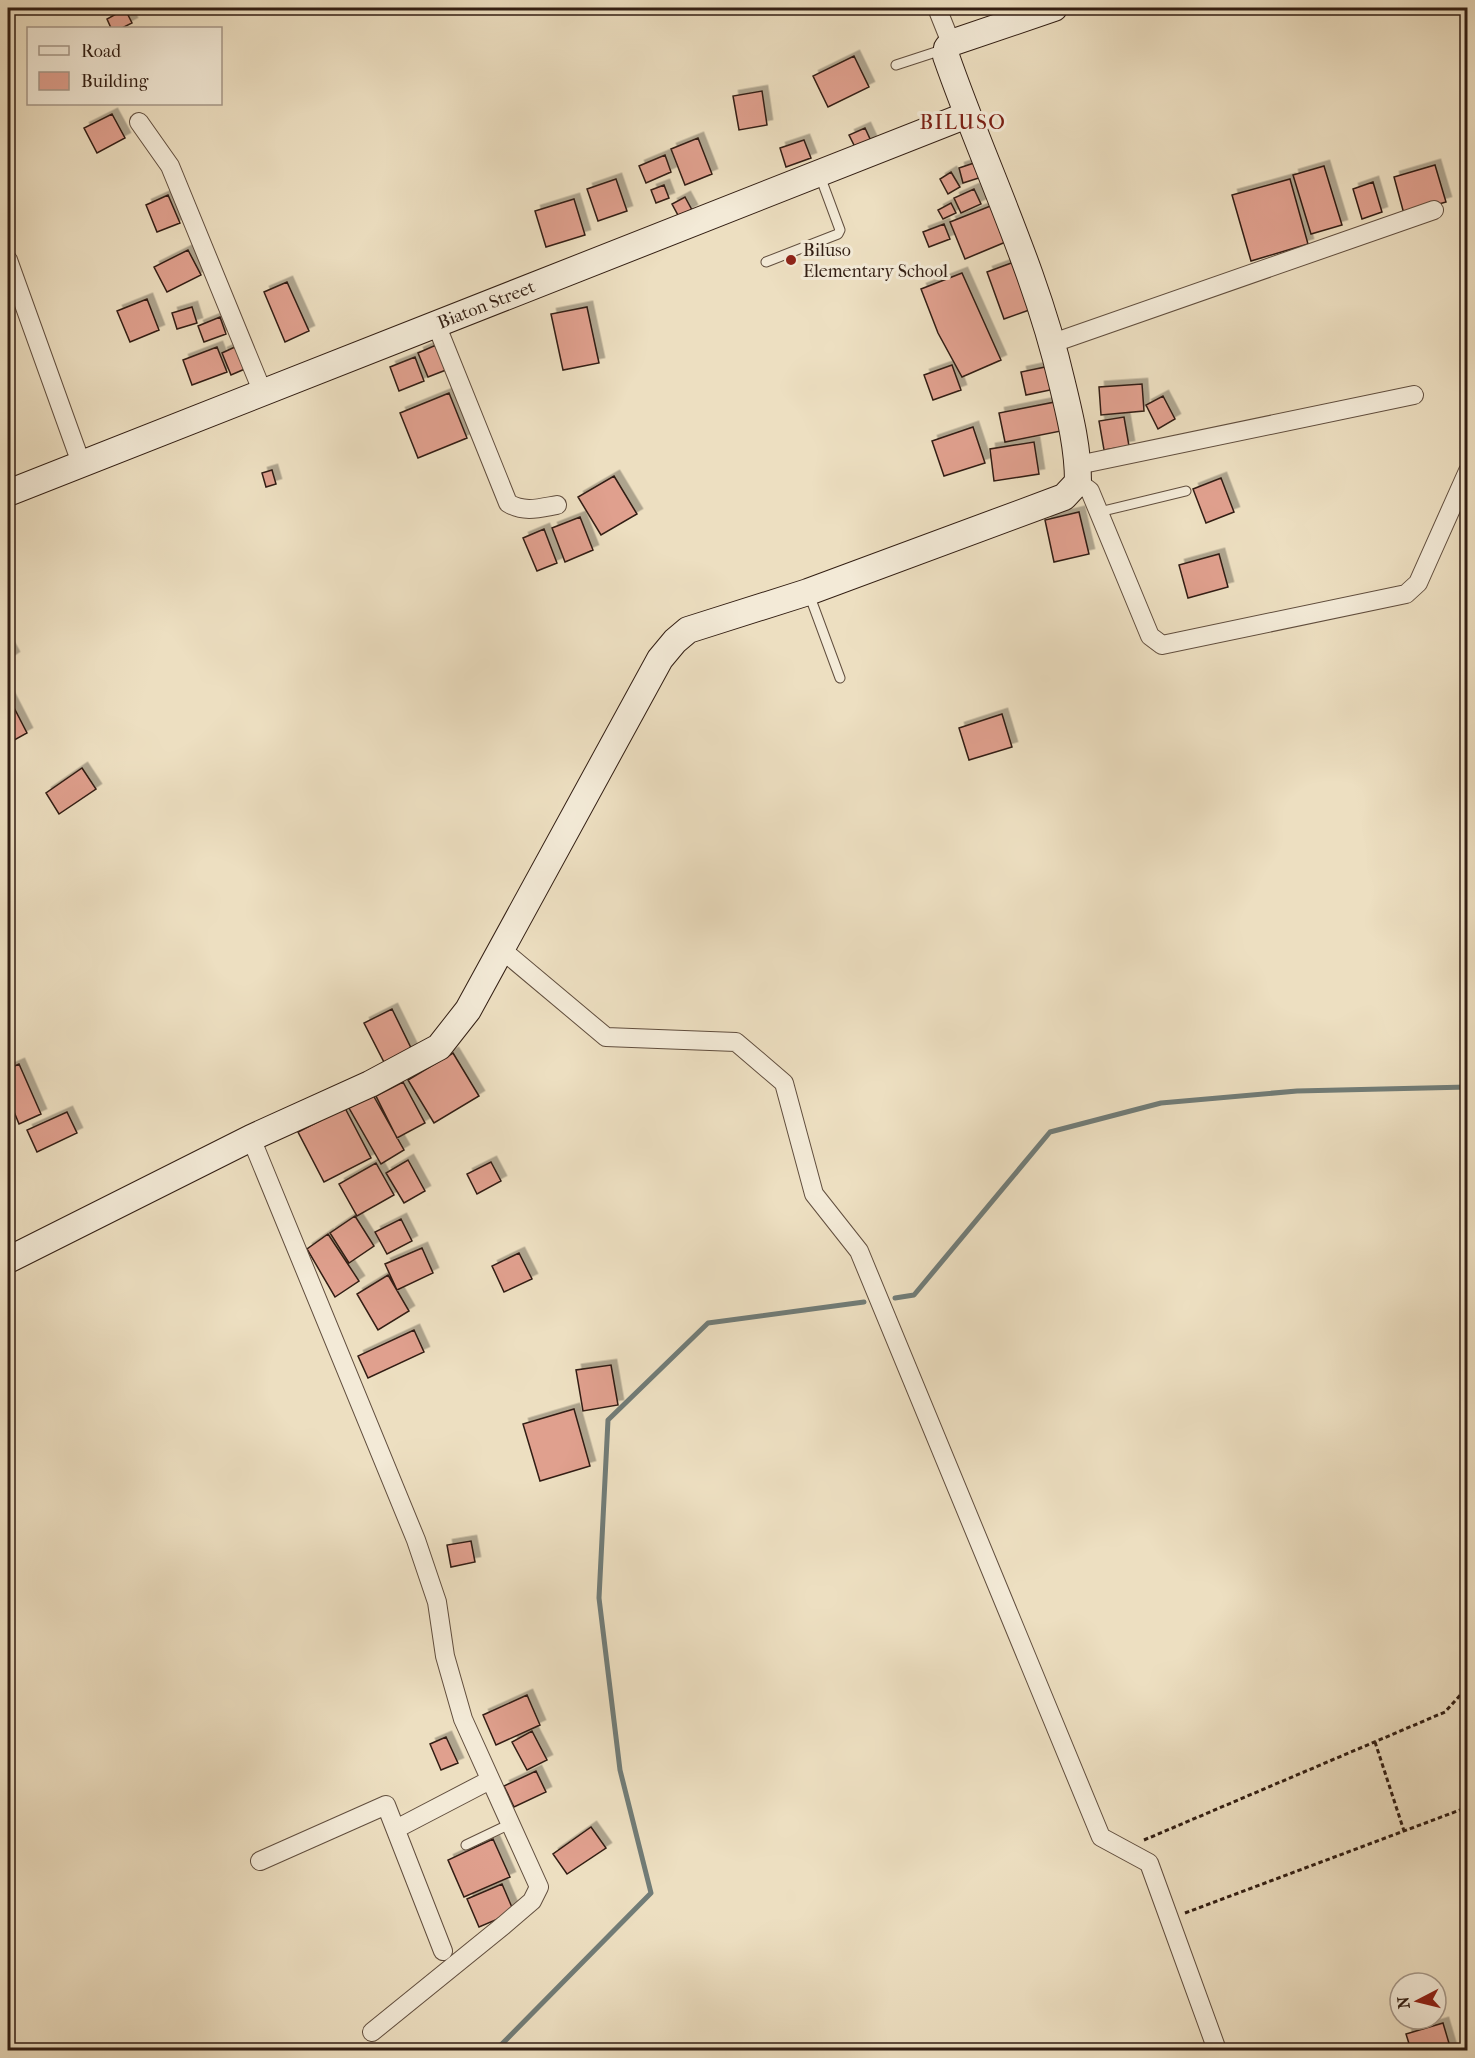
<svg xmlns="http://www.w3.org/2000/svg" width="1475" height="2058" font-family="'IM FELL French Canon',serif">
  <defs>
    <filter id="shadow"><feDropShadow dx="5.5" dy="-5.5" stdDeviation="0" flood-color="#0004"/></filter>
  </defs>
  <rect width="100%" height="100%" fill="#eddfc1"/>
  <filter id="stains"><feTurbulence type="fractalNoise" baseFrequency=".00333" numOctaves="4"/><feColorMatrix values="0 0 0 0 .2 0 0 0 0 .09 0 0 0 0 .02 0 0 0 .5 -.17"/></filter>
  <radialGradient id="worn" r=".72"><stop offset=".6" stop-color="#630" stop-opacity="0"/><stop offset="1" stop-color="#630" stop-opacity=".3"/></radialGradient>
  <g fill="none" stroke-linecap="round" stroke-linejoin="round">
    <path stroke="#717c77" stroke-width="5" d="M895,1298L914,1295L1050,1132L1161,1103L1297,1091L1468,1087
      M496,2050L651,1893L620,1770L599,1598L608,1420L708,1323L864,1302"/>
  </g>
  <path fill="#e0a08e" stroke="#321e13" stroke-width="1.5" filter="url(#shadow)" d="M125,9L132,23L122,28H111L107,19Z
    M854,56L869,87L828,107L813,76Z
    M762,91L767,125L739,130L733,96Z
    M112,114L125,138L97,153L84,128Z
    M865,128L871,141L856,149L849,135Z
    M698,138L712,174L685,185L671,149Z
    M804,140L811,158L786,167L780,148Z
    M665,155L671,172L646,183L639,166Z
    M980,161L985,176L963,183L959,168Z
    M1435,165L1446,202L1404,214L1394,177Z
    M1324,166L1342,225L1311,234L1293,175Z
    M951,172L960,187L948,194L940,179Z
    M616,179L627,211L598,221L587,189Z
    M1290,179L1308,244L1251,261L1232,195Z
    M1373,182L1382,212L1362,219L1353,189Z
    M664,185L669,198L656,203L651,190Z
    M974,189L981,204L961,213L954,198Z
    M168,195L180,223L157,232L146,205Z
    M685,197L692,210L679,217L672,204Z
    M574,199L585,235L546,247L535,211Z
    M951,203L956,213L943,219L938,210Z
    M993,205L1008,241L965,259L950,222Z
    M944,224L950,239L929,247L923,232Z
    M188,250L201,275L167,292L154,267Z
    M1014,262L1032,309L1004,319L987,272Z
    M962,273L1001,360L962,377L938,333L921,289Z
    M287,282L309,331L285,342L264,292Z
    M147,299L159,330L130,342L117,311Z
    M192,307L197,323L177,329L172,313Z
    M587,307L599,363L563,370L551,314Z
    M220,317L226,334L204,342L198,326Z
    M436,345L446,370L428,377L418,353Z
    M237,346L247,368L231,375L222,353Z
    M217,347L227,372L192,385L183,360Z
    M415,357L424,381L399,391L390,367Z
    M952,365L961,390L933,400L924,375Z
    M1050,366L1055,389L1026,395L1021,372Z
    M1142,384L1144,411L1101,415L1099,387Z
    M449,393L467,438L418,458L400,413Z
    M1163,396L1175,419L1158,429L1146,405Z
    M1055,402L1061,431L1005,442L999,413Z
    M1124,417L1129,446L1104,450L1099,421Z
    M973,427L985,463L944,476L932,441Z
    M1034,442L1039,474L994,481L990,449Z
    M272,470L276,484L266,487L262,473Z
    M614,476L637,514L601,535L578,497Z
    M1221,478L1234,512L1206,523L1193,489Z
    M1079,512L1089,554L1054,562L1045,520Z
    M580,517L593,550L565,562L552,528Z
    M544,529L557,563L537,571L523,538Z
    M1219,554L1228,587L1188,598L1179,565Z
    M8,646L14,657L8,661Z
    M8,696L27,733L9,743L8,740Z
    M1002,714L1012,747L969,760L959,728Z
    M82,768L96,789L59,814L46,793Z
    M392,1009L414,1054L387,1068L364,1023Z
    M453,1053L479,1096L434,1123L408,1080Z
    M19,1064L41,1114L19,1124L8,1097V1069Z
    M403,1082L425,1123L397,1138L376,1096Z
    M373,1095L404,1150L381,1164L349,1108Z
    M345,1108L371,1158L324,1182L298,1132Z
    M67,1112L77,1133L37,1152L27,1130Z
    M408,1160L425,1191L404,1203L386,1173Z
    M491,1162L501,1181L477,1194L467,1174Z
    M376,1163L394,1195L357,1216L339,1184Z
    M355,1216L374,1246L349,1263L330,1233Z
    M401,1219L412,1241L387,1254L375,1232Z
    M328,1234L359,1281L335,1297L307,1249Z
    M422,1248L433,1273L397,1290L385,1264Z
    M519,1253L532,1279L504,1292L492,1266Z
    M388,1275L409,1311L378,1330L357,1294Z
    M414,1330L424,1352L368,1378L358,1356Z
    M611,1365L618,1405L583,1411L576,1370Z
    M574,1409L590,1466L540,1481L523,1424Z
    M471,1541L475,1562L451,1567L447,1545Z
    M527,1695L540,1725L496,1745L483,1715Z
    M532,1731L547,1760L527,1770L512,1742Z
    M446,1737L458,1763L441,1770L430,1744Z
    M536,1771L546,1792L514,1807L504,1786Z
    M591,1827L606,1848L567,1874L553,1854Z
    M493,1839L510,1877L464,1897L448,1860Z
    M502,1884L514,1912L479,1927L467,1899Z
    M1443,2023L1451,2050H1411L1406,2034Z"/>
  <g fill="none" stroke-linecap="round" stroke-linejoin="round">
    <g stroke="#614e3e" stroke-width="11">
      <path id="lane" d="M896,65L945,49
        M766,262L838,234L840,230L820,176
        M1099,512L1186,491
        M809,594L840,678
        M466,1845L510,1824"/>
    </g>
    <g stroke="#614e3e" stroke-width="20">
      <path id="street" d="M937,8L951,43
        M139,122L170,166L263,393
        M8,260L81,463
        M436,324L508,503C524,513 540,508 557,505
        M1053,343L1434,210
        M1078,465L1414,395
        M1078,482L1090,491L1150,636L1162,645L1406,594L1418,583L1468,471
        M501,949L606,1037L736,1042L784,1083L814,1194L859,1251L1101,1837L1149,1863L1217,2050
        M251,1138L416,1540L437,1602L445,1656L463,1719L539,1887L532,1901L504,1925L372,2032
        M396,1829L490,1780
        M260,1861L386,1805L443,1951"/>
    </g>
    <g stroke="#321e13" stroke-width="28">
      <g id="secondary">
        <path id="s1" d="M8,493L967,115"/>
        <path d="M8,1260L251,1138L370,1084L439,1047L468,1010L660,659L675,641L688,630L808,592L1064,497L1078,482C1078,448 1070,416 1062,383C1036,270 984,165 946,56L947,48L951,43L1054,8"/>
      </g>
    </g>
    <path stroke="#321e13" stroke-width="3" stroke-dasharray="4.5 3" stroke-linecap="butt" d="M1375,1742L1404,1831
      M1144,1840L1445,1712L1464,1691L1468,1662
      M1185,1913L1468,1807"/>
    <use href="#lane" stroke="#f3ead7" stroke-width="9"/>
    <use href="#street" stroke="#f3ead7" stroke-width="18"/>
    <use href="#secondary" stroke="#f3ead7" stroke-width="26"/>
  </g>
  <circle fill="#8f2418" stroke="#f3ead7" stroke-width="2" cx="791" cy="260" r="6"/>
  <g text-anchor="middle" dominant-baseline="central" stroke-width="6" stroke-linejoin="round" paint-order="stroke">
    <g font-size="18" fill="#321e13" stroke="#f3ead7" text-anchor="start">
      <text x="803" y="250">Biluso<tspan x="803" dy="21">Elementary School</tspan></text>
    </g>
    <g font-size="18" fill="#321e13" stroke="#f3ead7">
      <text stroke="none"><textPath href="#s1" startOffset="514">Biaton Street</textPath></text>
    </g>
    <g font-size="21" letter-spacing="1.5" fill="#7a1f14" stroke="#f3ead7">
      <text x="963" y="122">BILUSO</text>
    </g>
  </g>
  <rect width="1475" height="2058" fill="none" stroke="#eddfc1" stroke-width="30"/>
  <rect x="9" y="9" width="1457" height="2040" fill="none" stroke="#321e13" stroke-width="3"/>
  <rect x="15" y="15" width="1445" height="2028" fill="none" stroke="#321e13" stroke-width="1.5"/>
  <rect x="27" y="27" width="195" height="78" fill="#f3ead7" stroke="#a69889" stroke-width="1.5"/>
  <rect x="39" y="46" width="30" height="9" fill="#f3ead7" stroke="#a69889" stroke-width="1.5"/>
  <text x="81" y="57" font-size="18" fill="#321e13">Road</text>
  <rect x="39" y="72" width="30" height="18" fill="#e0a08e" stroke="#a69889" stroke-width="1.5"/>
  <text x="81" y="87" font-size="18" fill="#321e13">Building</text>
  <g transform="translate(1418 2001) rotate(263)"><circle r="28" fill="#f3ead7" stroke="#a69889" stroke-width="1.5"/>
  <path d="M0-4.5L10 22L0 15L-10 22Z" fill="#8f2418"/>
  <text y="-9" font-size="16" font-weight="bold" text-anchor="middle" fill="#321e13">N</text>
  </g>
  <rect width="100%" height="100%" filter="url(#stains)"/>
  <rect width="100%" height="100%" fill="url(#worn)"/>
</svg>
